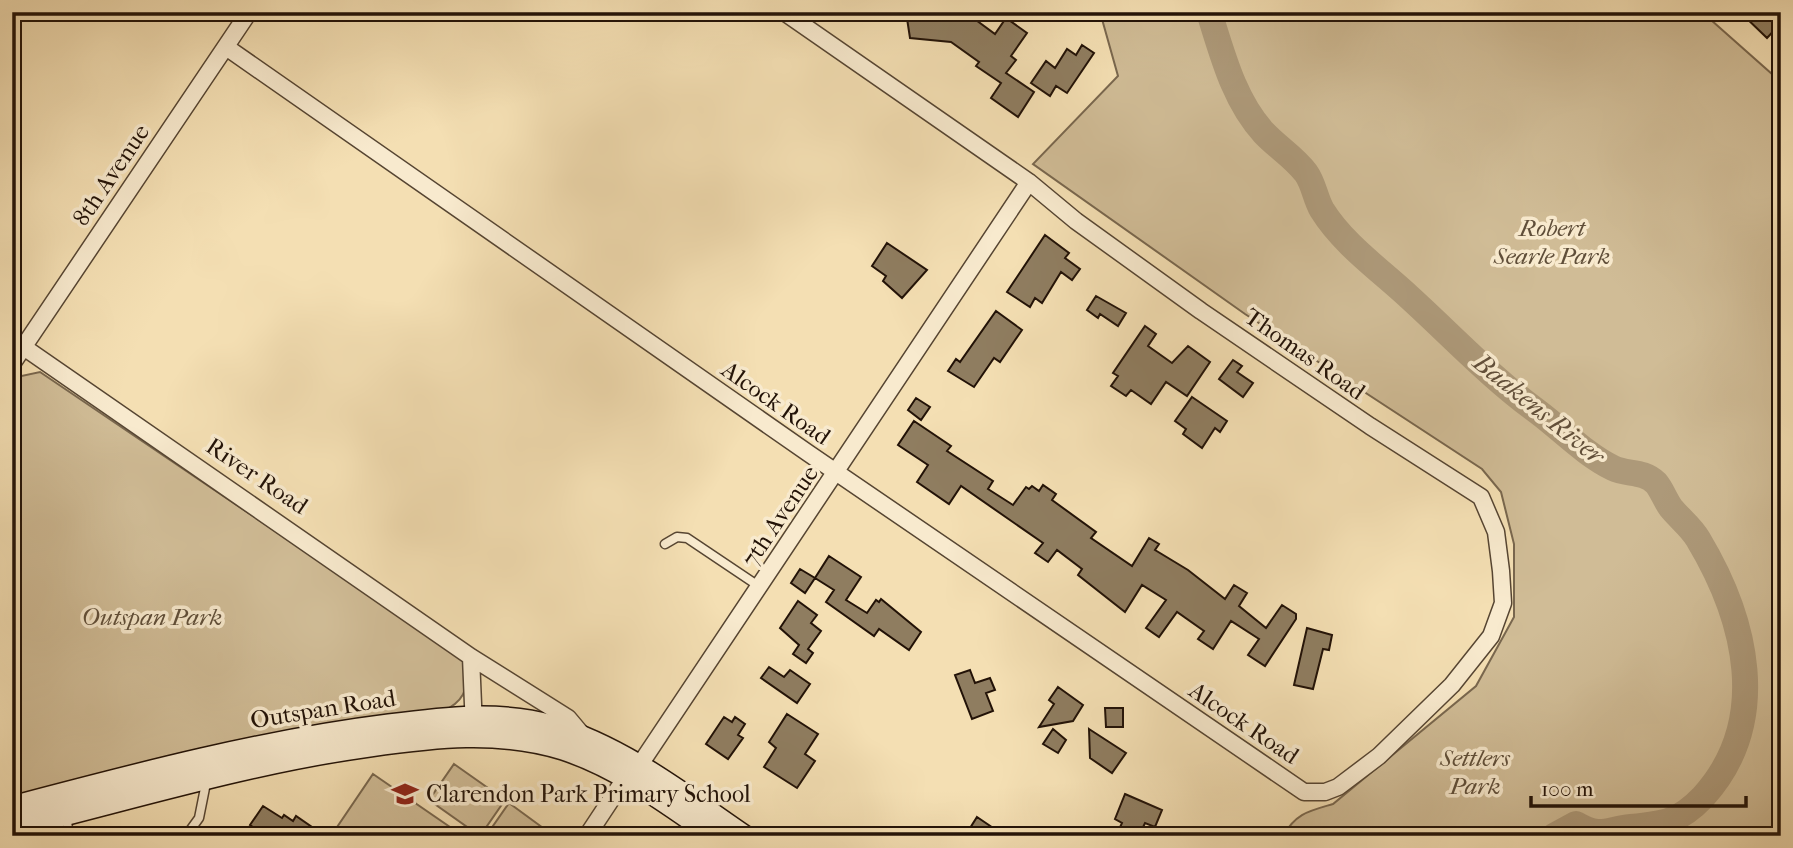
<svg xmlns="http://www.w3.org/2000/svg" width="1793" height="848" font-family="'IM FELL French Canon',serif">
  <rect width="100%" height="100%" fill="#f4dfb3"/>
  <filter id="stains"><feTurbulence type="fractalNoise" baseFrequency=".00286" numOctaves="4"/><feColorMatrix values="0 0 0 0 .2 0 0 0 0 .09 0 0 0 0 .02 0 0 0 .5 -.17"/></filter>
  <radialGradient id="worn" r=".72"><stop offset=".6" stop-color="#630" stop-opacity="0"/><stop offset="1" stop-color="#630" stop-opacity=".3"/></radialGradient>
  <path fill="#d0bc96" stroke="#79674e" stroke-width="2" d="M1100,12H1702L1781,82V332L1777,358L1781,360V836H1283C1296,813 1309,811 1333,804L1476,686L1514,617V544L1501,492L1482,469L1245,314L1033,164L1118,76Z
    M40,372L448,648L465,663C468,682 468,697 449,708L266,735L12,797V378Z
    M454,764L505,800L480,836L429,800Z
    M373,774L463,836H331Z
    M509,803L554,836H486Z"/>
  <g fill="none" stroke-linecap="round" stroke-linejoin="round">
    <path stroke="#ad9979" stroke-width="26" d="M1209,12C1222,53 1234,101 1264,133C1277,147 1294,157 1306,173C1314,184 1315,198 1322,210C1343,244 1380,270 1408,296C1452,336 1490,377 1538,412C1562,430 1586,455 1613,468C1627,475 1643,470 1656,483C1662,490 1665,500 1671,508C1679,518 1691,527 1698,539C1746,619 1772,721 1703,797C1679,822 1664,824 1631,827C1606,829 1602,839 1576,824L1554,836"/>
  </g>
  <path fill="#8f7d60" stroke="#221207" stroke-width="2" d="M906,12H965L995,34L1006,18L1027,33L1011,56L1016,60L1006,73L1034,92L1018,117L991,98L1001,83L976,66L979,62L951,42L910,38Z
    M1740,12H1772L1780,24L1767,38Z
    M1082,45L1094,53L1067,93L1056,86L1050,96L1031,83L1046,61L1055,68L1067,49L1076,55Z
    M1045,235L1069,253L1065,258L1080,269L1072,280L1061,272L1042,303L1035,298L1030,307L1007,292Z
    M887,243L927,270L902,298L883,281L886,276L872,266Z
    M1096,296L1126,313L1118,326L1100,314L1098,318L1087,310Z
    M996,311L1022,330L1000,362L994,358L974,387L948,371L956,359L960,362Z
    M1145,326L1156,334L1148,346L1172,363L1188,346L1210,362L1187,396L1166,382L1151,404L1131,390L1126,396L1111,386L1118,376L1113,373Z
    M1233,360L1242,366L1237,372L1253,383L1243,397L1219,379Z
    M1192,397L1227,421L1220,432L1215,428L1202,448L1183,434L1186,429L1175,421Z
    M916,398L930,407L921,420L908,410Z
    M914,421L951,446L947,451L993,481L988,489L1013,505L1026,487L1029,489L1032,486L1039,491L1043,485L1056,494L1052,500L1096,532L1091,538L1132,566L1149,538L1159,544L1155,550L1188,570L1225,599L1234,585L1247,593L1239,606L1266,628L1282,605L1296,614V619L1265,666L1248,655L1259,639L1231,621L1213,649L1198,639L1204,631L1177,612L1159,637L1146,628L1166,600L1142,585L1125,612L1078,575L1082,569L1057,550L1048,562L1035,553L1043,543L961,486L949,504L917,482L928,465L898,445Z
    M829,556L861,577L846,600L867,613L876,600L879,602L881,599L921,632L909,650L879,629L874,636L826,602L834,590L815,578Z
    M800,569L815,578L805,593L791,583Z
    M798,601L817,615L811,623L821,631L808,649L813,653L806,663L793,654L799,645L780,628Z
    M1307,628L1332,635L1329,650L1323,649L1313,689L1294,685Z
    M769,667L784,677L790,670L810,684L797,703L761,678Z
    M970,670L975,683L990,678L995,690L986,693L993,711L972,719L955,675Z
    M1058,687L1083,705L1073,721L1039,727L1054,704L1049,700Z
    M1105,708H1123V727H1106Z
    M787,714L818,734L805,754L815,761L797,788L764,767L776,748L769,742Z
    M724,717L732,722L735,717L745,724L738,735L743,738L728,759L706,744Z
    M1053,729L1066,740L1058,753L1043,744Z
    M1089,729L1126,753L1112,773L1090,758Z
    M1125,794L1162,810L1155,827L1145,823L1139,836H1116L1122,823L1115,819Z
    M263,806L282,818L284,815L293,821L296,816L325,836H266L250,825Z
    M977,817L1005,836H965Z"/>
  <g fill="none" stroke-linecap="round" stroke-linejoin="round">
    <g stroke="#564532" stroke-width="11">
      <path id="service" d="M665,544L677,537L687,538L760,587
        M66,814L69,836
        M186,836L199,818L206,783"/>
    </g>
    <g stroke="#564532" stroke-width="19">
      <path id="minor" d="M226,47L808,453L1304,792H1325L1338,787L1379,756L1452,685L1491,636L1503,603L1501,571L1496,532L1481,497L1370,426L1201,311L1076,221L1029,182L784,12
        M12,339L471,657L568,718L584,737
        M12,364L249,12
        M471,657L474,728
        M587,836L626,777L639,766L1029,182"/>
    </g>
    <g stroke="#221207" stroke-width="24">
      <path id="secondary" d="M12,807C137,774 261,741 389,725C444,718 499,711 552,726C623,747 684,795 744,836
        M12,828C131,799 247,763 369,746C434,737 498,729 563,749C618,767 667,803 714,836"/>
    </g>
    <use href="#service" stroke="#f8eace" stroke-width="8"/>
    <use href="#minor" stroke="#f8eace" stroke-width="16"/>
    <use href="#secondary" stroke="#f8eace" stroke-width="21"/>
  </g>
  <defs>
    <g id="school-bare" transform="scale(2.1)"><path d="M0-5L7-2L0 1L-7-2ZM-4 1L0 2.5L4 1V4Q0 6-4 4Z" fill="#8f2418" stroke="#f8eace" stroke-width="2.5" paint-order="stroke"/></g>
  </defs>
  <g fill-rule="evenodd">
    <use href="#school-bare" x="405" y="794"/>
  </g>
  <g text-anchor="middle" dominant-baseline="central" stroke-width="7" stroke-linejoin="round" paint-order="stroke">
    <g font-size="24" fill="#221207" stroke="#f8eace">
      <text transform="translate(111 175) rotate(-56)">8th Avenue</text>
      <text transform="translate(1305 354) rotate(35)">Thomas Road</text>
      <text transform="translate(776 403) rotate(35)">Alcock Road</text>
      <text transform="translate(257 476) rotate(34)">River Road</text>
      <text transform="translate(780 516) rotate(-56)">7th Avenue</text>
      <text transform="translate(323 709) rotate(-9)">Outspan Road</text>
      <text transform="translate(1244 723) rotate(34)">Alcock Road</text>
    </g>
    <g font-size="24" font-style="italic" fill="#5f4e39" stroke="#f8eace">
      <text x="1552" y="228">Robert<tspan x="1552" dy="28">Searle Park</tspan></text>
      <text x="152" y="617">Outspan Park</text>
      <text x="1475" y="758">Settlers<tspan x="1475" dy="28">Park</tspan></text>
    </g>
    <g font-size="24" fill="#221207" stroke="#f8eace" text-anchor="start">
      <text x="426" y="794">Clarendon Park Primary School</text>
    </g>
    <g font-size="26" font-style="italic" fill="#614f3a" stroke="#f8eace">
      <text transform="translate(1539 409) rotate(39)">Baakens River</text>
    </g>
  </g>
  <rect width="1793" height="848" fill="none" stroke="#f4dfb3" stroke-width="42"/>
  <rect x="14" y="14" width="1765" height="820" fill="none" stroke="#221207" stroke-width="3.5"/>
  <rect x="21" y="21" width="1751" height="806" fill="none" stroke="#221207" stroke-width="2"/>
  <path d="M1531 796v10h215v-10" fill="none" stroke="#221207" stroke-width="3.5"/>
  <text x="1541" y="796" font-size="21" fill="#221207" stroke="#f8eace" stroke-width="5" paint-order="stroke">100 m</text>
  <rect width="100%" height="100%" filter="url(#stains)"/>
  <rect width="100%" height="100%" fill="url(#worn)"/>
</svg>
